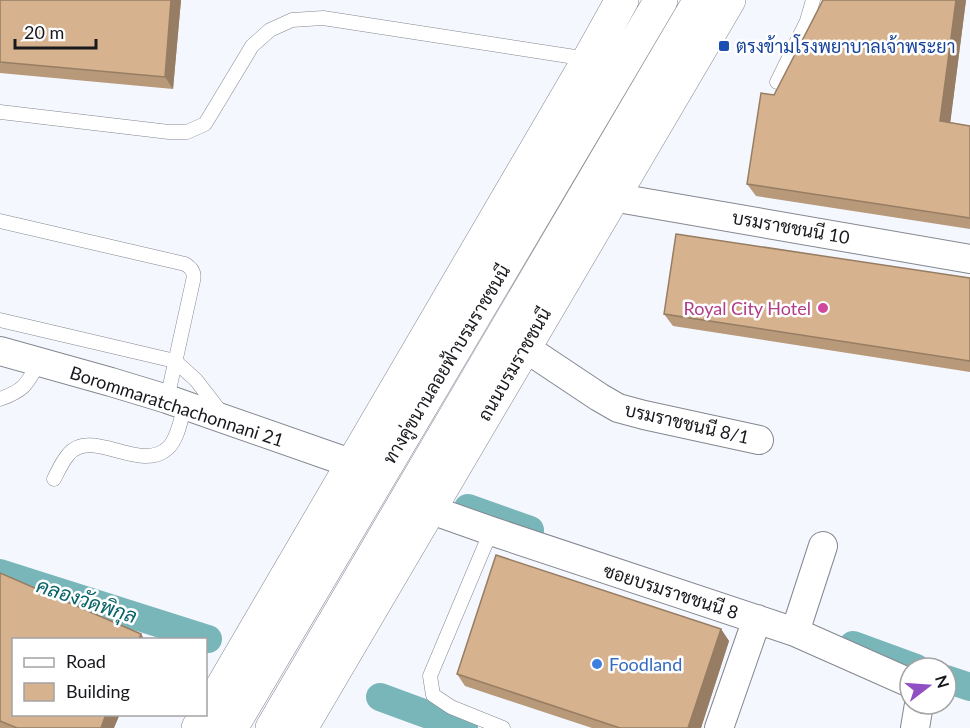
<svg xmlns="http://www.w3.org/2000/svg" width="970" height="728" font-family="Lato,Sarabun,sans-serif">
  <rect width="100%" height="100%" fill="#f5f7fe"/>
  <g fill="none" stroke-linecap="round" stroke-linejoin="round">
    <path stroke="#78b6ba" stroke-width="28" d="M468,508L530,530
      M0,573L208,639
      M853,645L916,668
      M946,679L970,687
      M380,697L464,728"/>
    <g stroke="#848790" stroke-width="15">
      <path id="lane" d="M777,82L807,21L813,0
        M0,112L169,132H187L205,124L252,46L270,30L292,20L323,18L588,59
        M0,221L185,264C192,268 195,273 193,281L167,399
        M0,320L175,361L196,380L223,415
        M0,399C25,390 27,384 39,362
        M54,479C58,471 62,462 68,455C91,426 140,474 168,448C178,439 181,418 185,405
        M491,531L430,676L433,695L451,707L503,728"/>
    </g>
    <g stroke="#848790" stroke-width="30">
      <path id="street" d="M612,197L970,259
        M524,347L599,397L618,408L644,415L759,440
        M0,351L111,382L167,399L353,464
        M429,509L491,531L795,632L910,683
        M795,632L823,546
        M719,728L757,619
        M915,728L919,704"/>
    </g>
    <g stroke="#848790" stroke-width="34">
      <path id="primary" d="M198,728L589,59L622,0
        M231,728L661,0
        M272,728L700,0
        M301,728L729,0"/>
    </g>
    <use href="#lane" stroke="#fff" stroke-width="14"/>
    <use href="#street" stroke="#fff" stroke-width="28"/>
    <use href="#primary" stroke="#fff" stroke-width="33"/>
  </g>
  <path fill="#b8997a" d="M0,0H181L173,89L0,73Z
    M966,0L950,122L970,126V229L756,196L747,184L774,95Z
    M970,278V372L673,326L664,314Z
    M0,573L141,634L144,639H14L114,728H0Z
    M721,629L729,641L701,728H592L465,686L457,674Z"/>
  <path fill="#967d63" d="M171,0H181L173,89L165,77Z
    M956,0H966L949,133L940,121Z
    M721,629L729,641L701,728H688Z
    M141,634L144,639H139Z
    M106,714H120L114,728H101Z"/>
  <path fill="#d6b28e" stroke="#967d63" stroke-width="1.5" d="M0,0H171L165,77L0,62Z
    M823,0H956L940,121L970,126V218L747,184L761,93L774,95Z
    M676,234L970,278V361L664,314Z
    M496,555L721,629L688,728H620L457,674Z
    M0,573L141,634L139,639H14V714H106L101,728H17L0,721Z"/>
  <rect fill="#1a4fb4" stroke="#fff" stroke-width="2" x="718" y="40" width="12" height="12" rx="3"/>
  <circle fill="#d1479c" stroke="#fff" stroke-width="2" cx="823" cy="308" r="6"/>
  <circle fill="#3f7fe0" stroke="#fff" stroke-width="2" cx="597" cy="664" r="6"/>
  <g text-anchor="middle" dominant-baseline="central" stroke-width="5" stroke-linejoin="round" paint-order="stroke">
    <g font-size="18" fill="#164399" stroke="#fff" text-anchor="start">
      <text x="736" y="46">ตรงข้ามโรงพยาบาลเจ้าพระยา</text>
    </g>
    <g font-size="18" fill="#18191d" stroke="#fff">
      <text transform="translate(791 227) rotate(10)">บรมราชชนนี 10</text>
      <text transform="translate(446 364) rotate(-59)">ทางคู่ขนานลอยฟ้าบรมราชชนนี</text>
      <text transform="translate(514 364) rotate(-60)">ถนนบรมราชชนนี</text>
      <text transform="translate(177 406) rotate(18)">Borommaratchachonnani 21</text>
      <text transform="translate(687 423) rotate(13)">บรมราชชนนี 8/1</text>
      <text transform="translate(671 591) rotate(18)">ซอยบรมราชชนนี 8</text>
    </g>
    <g font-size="18" fill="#b23c85" stroke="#fff" text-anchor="end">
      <text x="811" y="308">Royal City Hotel</text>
    </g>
    <g font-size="18" fill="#366cbe" stroke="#fff" text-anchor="start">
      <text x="609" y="664">Foodland</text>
    </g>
    <g font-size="20" font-style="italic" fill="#066267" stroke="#fff">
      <text transform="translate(87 600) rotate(18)">คลองวัดพิกุล</text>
    </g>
  </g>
  <rect x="12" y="638" width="195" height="78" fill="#ffffff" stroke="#a3a3a5" stroke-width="1.5"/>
  <rect x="24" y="658" width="30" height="9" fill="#ffffff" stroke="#a3a3a5" stroke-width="1.5"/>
  <text x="66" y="668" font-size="18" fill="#18191d">Road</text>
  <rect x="24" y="683" width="30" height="18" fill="#d6b28e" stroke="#a3a3a5" stroke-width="1.5"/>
  <text x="66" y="698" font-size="18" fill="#18191d">Building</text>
  <g transform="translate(928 686) rotate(73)"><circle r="28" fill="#ffffff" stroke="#a3a3a5" stroke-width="1.5"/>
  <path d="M0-4.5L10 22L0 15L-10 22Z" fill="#914fc4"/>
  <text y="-9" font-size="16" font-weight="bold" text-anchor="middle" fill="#18191d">N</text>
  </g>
  <path d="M15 39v9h81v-9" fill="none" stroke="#18191d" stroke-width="3"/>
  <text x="24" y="39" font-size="18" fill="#18191d" stroke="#ffffff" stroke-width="4.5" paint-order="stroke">20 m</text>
</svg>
